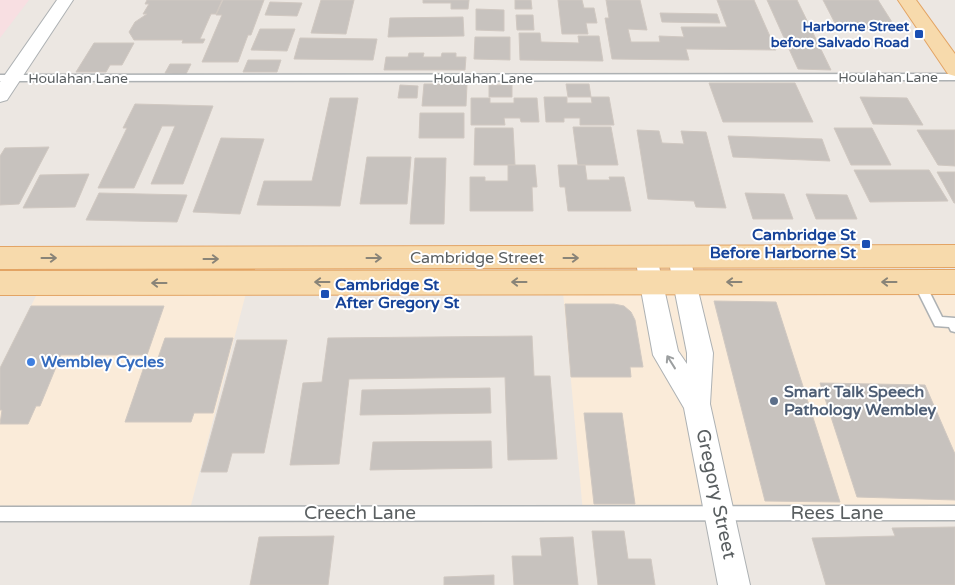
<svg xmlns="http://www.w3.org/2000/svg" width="955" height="585" font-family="'Varela Round',sans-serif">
  <rect width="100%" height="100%" fill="#ece7e2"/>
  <path fill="#faebd9" d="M955,269V513H583L561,270Z
    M49,270H252L189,513L0,514V368Z"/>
  <path fill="#f8dfe2" d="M0,0H29L0,38Z"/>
  <path fill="#c7c2be" stroke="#d0c8c1" d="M147,0H222L216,14H211L200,39H205L203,43H182L183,40H134L129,32L135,22L147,14H143L149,4H145Z
    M223,0H264L251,35H248L238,62H202L222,15H216Z
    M321,0H354L346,34L311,33Z
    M423,0H469L468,9H451V3H423Z
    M515,0H531L532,9H515Z
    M558,0H582L584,8H594L597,23H586L588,34H562Z
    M606,0H640L647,30L628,29L631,42H660L659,36L684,37L681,27H727L717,0H754L776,50L686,49L689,60L612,59L605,18H609Z
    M767,0H797L831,70L798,69Z
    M823,0H878L897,30L838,29Z
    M270,2L302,3L297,16L265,15Z
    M476,9L504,10V31L476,30Z
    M660,13L717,14L720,23L662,22Z
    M516,15H533L534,30H517Z
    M463,17L464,36L388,37L390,18Z
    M260,29H295L287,51L251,50Z
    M519,33H540L541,42L579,43L578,36H599L603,61L520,60Z
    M475,37H510V60L474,59Z
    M300,38L377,39L373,60L294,59Z
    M94,43H134L122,65H110L106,72H76Z
    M409,53H424L423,57H441L442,53H456V57H466L465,70H384L386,57H408Z
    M248,60H281L277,72H243Z
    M170,64H191L186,74L165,73Z
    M709,83H795L813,122H723Z
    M424,84H467L466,106H422Z
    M566,84H589L591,97H568Z
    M400,85L418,86L417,98H398Z
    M489,85H512V97H489Z
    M544,97H567V103H592L591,97H609L614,125H580V118H564V122H546Z
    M860,97L907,98L923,125L873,124Z
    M330,98H358L340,206L257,205L264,181H312Z
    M471,98H490V103H514V98H537L539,122H521L520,118H504L505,125H471Z
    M135,104L213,106L183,184H151L175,126H162L134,188H98L127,128H123Z
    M420,113H464V138H419Z
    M573,127H611L618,165H578Z
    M475,128H513L515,165H474Z
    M834,128H872L891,165H851Z
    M637,130L659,131L662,143L684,144L681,131L706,132L726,208L696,207L694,201L648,199Z
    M917,130H955V166L938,165Z
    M728,136L822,139L830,161L733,157Z
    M221,138L264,139L240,214L193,212Z
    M49,147L19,204L0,205V156L5,148Z
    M367,157H411L407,204H360Z
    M415,158H446L444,224H410Z
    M508,165H535L537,187H532L533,211H470V177H485V181H508Z
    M558,165H585L587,180H610L609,177H624L631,211H568L565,187H560Z
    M854,170H929L948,201L870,202Z
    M937,172H955V203H954Z
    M89,174L75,207L23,208L40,175Z
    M99,193L187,195L177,222L86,220Z
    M745,193L784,194L793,219H753Z
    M806,194L847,195L857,219H816Z
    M714,301L776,302L840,502L765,501Z
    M565,304H614L624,306L631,312L635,320L643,367H630L631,377H571Z
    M31,306H164L147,355H61L40,406H36L28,424H0L2,410H0V368Z
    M532,336L534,376H550L557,459L508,460L505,377L349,379L339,464L290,465L303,383L322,382L328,338Z
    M165,338H233L213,413H194L191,422H125L146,361H157Z
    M237,340H287L264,453H232L227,472H201Z
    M820,383L925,385L955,454V500L857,497Z
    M490,388L491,413L360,415L362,390Z
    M584,413H622L635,504H594Z
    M491,441L492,468L370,470L373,442Z
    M955,527V585H826L812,538L895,536L892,528Z
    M592,531H624L628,559H651L655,585H598Z
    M334,536L328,585H250L259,537Z
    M573,537L578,585H514L512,556H542L540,538Z
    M494,575V585H444V577Z"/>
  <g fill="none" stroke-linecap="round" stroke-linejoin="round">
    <g stroke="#adb1b3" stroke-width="3">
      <path id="lane" d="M955,74V80L0,81V75Z
        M919,277L923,279L942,317L955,318V332L951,331L949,327L935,326L913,282L915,279Z
        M955,506V520L0,521V507Z"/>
    </g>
    <g stroke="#adb1b3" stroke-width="2">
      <path id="street" d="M57,0H73L7,100L0,102V82Z
        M646,248L654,250L657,257L678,351L687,364V353L668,257L671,250L679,248L687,250L690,257L713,353L710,404L750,585H718L684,408L653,355L635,257L638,250Z"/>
    </g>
    <g stroke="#e3a464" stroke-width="2">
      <path id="primary" d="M898,0H916L955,54V76L948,74Z
        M955,245V267L0,269V247Z
        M955,270V294L0,295V271Z"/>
    </g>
    <use href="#lane" fill="#fff" fill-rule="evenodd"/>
    <use href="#street" fill="#fff" fill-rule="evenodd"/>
    <use href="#primary" fill="#f7daac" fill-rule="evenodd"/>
  </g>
  <defs><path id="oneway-shaft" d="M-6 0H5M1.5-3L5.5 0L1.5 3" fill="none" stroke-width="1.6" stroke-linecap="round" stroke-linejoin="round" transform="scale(1.25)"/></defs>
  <g stroke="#898478">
    <use href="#oneway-shaft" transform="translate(49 258)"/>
    <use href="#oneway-shaft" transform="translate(374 258)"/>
    <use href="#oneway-shaft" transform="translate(571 258)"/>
    <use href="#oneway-shaft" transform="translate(211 259)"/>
    <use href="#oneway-shaft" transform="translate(322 282) rotate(180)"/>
    <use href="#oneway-shaft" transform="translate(519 282) rotate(180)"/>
    <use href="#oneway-shaft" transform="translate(734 282) rotate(180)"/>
    <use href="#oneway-shaft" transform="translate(889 282) rotate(180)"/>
    <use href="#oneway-shaft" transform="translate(159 283) rotate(180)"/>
  </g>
  <use stroke="#9c9fa0" href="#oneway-shaft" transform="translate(671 362) rotate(-122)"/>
  <g fill="#1a4fb4" stroke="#fff" stroke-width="2">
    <rect x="914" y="29" width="10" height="10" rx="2.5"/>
    <rect x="861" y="239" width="10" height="10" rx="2.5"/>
    <rect x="320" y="289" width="10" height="10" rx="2.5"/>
  </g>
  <circle fill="#3f7fe0" stroke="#fff" stroke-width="2" cx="31" cy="362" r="5"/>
  <circle fill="#5c6f8a" stroke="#fff" stroke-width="2" cx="774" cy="401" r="5"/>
  <g text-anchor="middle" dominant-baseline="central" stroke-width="4" stroke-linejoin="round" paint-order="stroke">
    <g font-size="14" font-weight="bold" fill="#164399" stroke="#fff" text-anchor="end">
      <text x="909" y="26">Harborne Street<tspan x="909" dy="16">before Salvado Road</tspan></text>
    </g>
    <g font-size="14" fill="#5a5f61" stroke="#fff">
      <text x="888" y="77">Houlahan Lane</text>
      <text x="78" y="78">Houlahan Lane</text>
      <text x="483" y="78">Houlahan Lane</text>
    </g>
    <g font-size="16" font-weight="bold" fill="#164399" stroke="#fff" text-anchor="end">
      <text x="856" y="235">Cambridge St<tspan x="856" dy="18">Before Harborne St</tspan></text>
      <text x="335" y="285" text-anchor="start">Cambridge St<tspan x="335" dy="18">After Gregory St</tspan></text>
    </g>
    <g font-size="16" fill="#5a5f61" stroke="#fff">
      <text x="477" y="258">Cambridge Street</text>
    </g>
    <g font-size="16" font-weight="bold" fill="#366cbe" stroke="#fff" text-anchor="start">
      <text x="41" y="362">Wembley Cycles</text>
    </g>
    <g font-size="16" font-weight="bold" fill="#4e5e75" stroke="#fff" text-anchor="start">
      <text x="784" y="392">Smart Talk Speech<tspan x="784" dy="18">Pathology Wembley</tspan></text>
    </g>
    <g font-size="19" fill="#5a5f61" stroke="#fff">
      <text transform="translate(716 494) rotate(78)">Gregory Street</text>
      <text x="360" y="513">Creech Lane</text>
      <text x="837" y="513">Rees Lane</text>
    </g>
  </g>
</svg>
